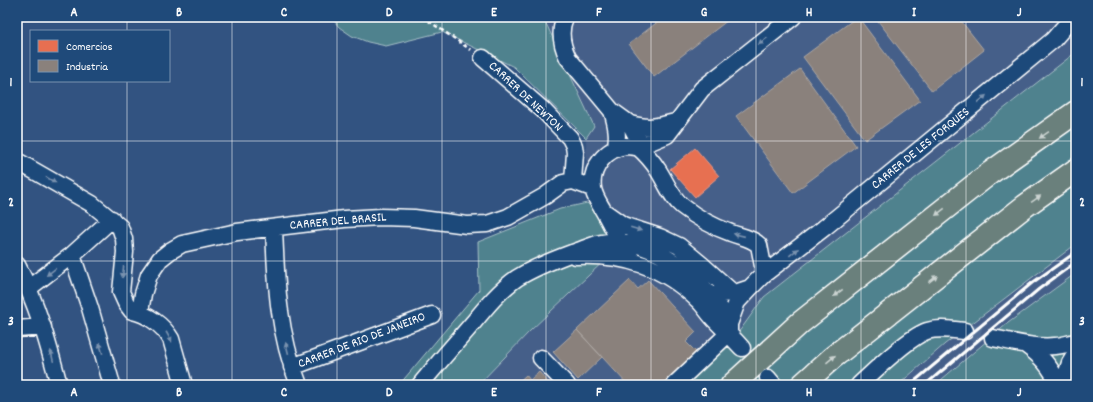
<svg xmlns="http://www.w3.org/2000/svg" width="1093" height="402" font-family="Dekko,sans-serif">
  <rect width="100%" height="100%" fill="#325381"/>
  <filter id="ink" filterUnits="userSpaceOnUse"><feTurbulence type="fractalNoise" baseFrequency=".025" numOctaves="2"/><feDisplacementMap in="SourceGraphic" scale="8" xChannelSelector="R" yChannelSelector="G"/><feConvolveMatrix kernelMatrix="1 2 1 2 8 2 1 2 1" color-interpolation-filters="sRGB"/></filter>
  <g filter="url(#ink)">
    <path fill="#455e89" d="M543,17H1076V52L764,297L741,329L726,347L684,385H478L530,331L627,239L587,203L586,138L594,126Z
      M1076,244V273L1008,323L935,385H898L945,344Z"/>
    <path fill="#4f828e" stroke="#a7c0c6" d="M331,17H543L594,126L586,138L514,67L442,32L386,46L368,42L352,36L339,27Z
      M1076,52V244L945,344L898,385H684L726,347L741,329L764,297Z
      M587,203L627,239L530,331L478,385H399L479,290L478,242L560,209Z
      M1076,273V385H935L1008,323Z"/>
    <path fill="#e76f51" stroke="#ee9a85" d="M695,148L719,176L695,197L670,169Z"/>
    <path fill="#8a817c" stroke="#ada7a3" d="M664,17H732L654,77L629,44Z
      M857,17H858L920,100L865,140L803,57Z
      M875,17H958L984,50L932,91Z
      M800,69L856,146L793,193L736,116Z
      M630,280L638,289L648,280L696,332L686,342L696,352L661,385H628L577,330Z
      M577,330L602,357L578,380L553,352Z
      M539,372L551,385H515L526,375L530,380Z"/>
    <g fill="none" stroke-linecap="round" stroke-linejoin="round">
      <path stroke="#516d94" stroke-width="16" stroke-dasharray="16 8" stroke-linecap="butt" d="M965,331L993,338"/>
      <g stroke="#fff" stroke-width="19">
        <path id="minor" d="M565,17C559,31 561,44 568,58L612,111L630,124L637,137L638,147
          M483,58L542,109L570,138L574,146L575,153L573,181
          M612,111C616,124 619,136 615,149
          M630,124C650,129 655,127 675,122
          M638,147L667,135L702,89L793,17
          M17,161L92,204L120,227L124,239L125,252L121,292L126,303L132,311C147,314 163,325 171,339L184,385
          M606,213L623,225L660,237L679,246L702,265L732,292
          M274,228C276,283 278,333 299,385
          M72,255L90,308L112,385
          M576,256C625,254 663,266 699,301C705,307 709,314 715,320C724,329 733,338 742,348
          M633,261C620,245 613,227 603,210C599,203 594,196 593,188C590,168 606,148 626,146C630,146 634,147 638,147C646,154 653,162 658,170C666,182 671,197 682,206C696,217 714,227 731,233C741,237 750,237 759,245L763,266V275
          M17,265C37,303 48,343 59,385
          M665,274C676,271 693,288 701,295L706,296L738,292L750,288L763,275L824,228L1053,40L1073,17
          M29,288L72,255L112,219
          M140,312L143,294L149,275L160,259L170,251L182,244L237,232L344,219L381,217L414,218L467,225L487,224L508,217L545,196L563,183L573,181L592,188
          M729,324L737,302L750,288
          M17,329L43,327
          M993,338C1013,342 1034,348 1055,346C1062,346 1069,343 1076,342
          M1026,345C1041,356 1051,367 1059,385
          M541,358L567,385
          M292,367L432,315
          M768,378L773,384
          M420,385C437,364 455,344 473,323C486,307 500,290 517,278C535,267 553,260 572,253C582,250 591,245 601,243C632,237 663,253 687,272C699,282 724,309 729,324C729,326 729,330 729,333
          M674,385L729,333
          M859,385C874,371 909,337 927,331C939,327 953,330 965,331
          M1063,385L1070,363L1076,353"/>
      </g>
      <g stroke="#fff" stroke-width="25">
        <path id="highway" d="M732,385L800,323L990,173L1076,112
          M802,385L832,358L1025,206L1076,170"/>
      </g>
      <path stroke="#fff" stroke-width="2.5" stroke-dasharray="4 3" stroke-linecap="butt" d="M423,17L471,50"/>
      <use href="#minor" stroke="#1f4a7a" stroke-width="16"/>
      <use href="#highway" stroke="#6a807c" stroke-width="22"/>
      <path stroke="#fff" stroke-width="3" d="M910,385L1032,283L1076,252
        M925,385L1039,289L1076,262"/>
    </g>
    <defs><path id="oneway-solid" d="M-6-.8H1V-3.2L6.5 0L1 3.2V.8H-6Z"/></defs>
    <g fill="#7992af">
      <use href="#oneway-solid" transform="translate(763 41) rotate(142)"/>
      <use href="#oneway-solid" transform="translate(982 99) rotate(-40)"/>
      <use href="#oneway-solid" transform="translate(51 180) rotate(31)"/>
      <use href="#oneway-solid" transform="translate(636 229) rotate(17)"/>
      <use href="#oneway-solid" transform="translate(739 235) rotate(-167)"/>
      <use href="#oneway-solid" transform="translate(794 252) rotate(-39)"/>
      <use href="#oneway-solid" transform="translate(51 272) rotate(143)"/>
      <use href="#oneway-solid" transform="translate(123 272) rotate(96)"/>
      <use href="#oneway-solid" transform="translate(169 337) rotate(61)"/>
      <use href="#oneway-solid" transform="translate(101 348) rotate(-106)"/>
      <use href="#oneway-solid" transform="translate(287 348) rotate(-104)"/>
      <use href="#oneway-solid" transform="translate(52 356) rotate(-104)"/>
    </g>
    <g fill="#cbd3d1">
      <use href="#oneway-solid" transform="translate(1044 135) rotate(145)"/>
      <use href="#oneway-solid" transform="translate(1036 199) rotate(-35)"/>
      <use href="#oneway-solid" transform="translate(940 212) rotate(142)"/>
      <use href="#oneway-solid" transform="translate(933 279) rotate(-38)"/>
      <use href="#oneway-solid" transform="translate(838 293) rotate(142)"/>
      <use href="#oneway-solid" transform="translate(831 359) rotate(-40)"/>
    </g>
  </g>
  <path fill="none" stroke="#fff" stroke-width="1" stroke-opacity="0.55" d="M127,17V31M232,17V385M337,17V385M442,17V385M546,17V385M651,17V385M756,17V385M861,17V385M966,17V385M127,81V385M17,141H1076M17,261H1076"/>
  <g text-anchor="middle" dominant-baseline="central" stroke-width="4" stroke-linejoin="round" paint-order="stroke">
    <g font-size="13" fill="#fff" stroke="#1f4a7a">
      <text transform="translate(525 97) rotate(43)">CARRER DE NEWTON</text>
      <text transform="translate(921 149) rotate(-39)">CARRER DE LES FORQUES</text>
      <text transform="translate(338 222) rotate(-5)">CARRER DEL BRASIL</text>
      <text transform="translate(362 341) rotate(-21)">CARRER DE RIO DE JANEIRO</text>
    </g>
  </g>
  <rect width="1093" height="402" fill="none" stroke="#1f4a7a" stroke-width="44"/>
  <rect x="30" y="30" width="140" height="52" fill="#1f4a7a" stroke="#7992af"/>
  <rect x="38" y="40" width="20" height="12" fill="#e76f51" stroke="#7992af"/>
  <text x="66" y="50" font-size="12" fill="#ffffff">Comercios</text>
  <rect x="38" y="60" width="20" height="12" fill="#8a817c" stroke="#7992af"/>
  <text x="66" y="70" font-size="12" fill="#ffffff">Industria</text>
  <rect x="22" y="22" width="1049" height="358" fill="none" stroke="#fff" stroke-width="1.5"/>
  <g font-size="13" text-anchor="middle" font-weight="bold" fill="#fff">
    <text x="74" y="16">A</text>
    <text x="179" y="16">B</text>
    <text x="284" y="16">C</text>
    <text x="389" y="16">D</text>
    <text x="494" y="16">E</text>
    <text x="599" y="16">F</text>
    <text x="704" y="16">G</text>
    <text x="809" y="16">H</text>
    <text x="914" y="16">I</text>
    <text x="1019" y="16">J</text>
    <text x="11" y="86">1</text>
    <text x="1082" y="86">1</text>
    <text x="11" y="206">2</text>
    <text x="1082" y="206">2</text>
    <text x="11" y="325">3</text>
    <text x="1082" y="325">3</text>
    <text x="74" y="396">A</text>
    <text x="179" y="396">B</text>
    <text x="284" y="396">C</text>
    <text x="389" y="396">D</text>
    <text x="494" y="396">E</text>
    <text x="599" y="396">F</text>
    <text x="704" y="396">G</text>
    <text x="809" y="396">H</text>
    <text x="914" y="396">I</text>
    <text x="1019" y="396">J</text>
  </g>
</svg>
